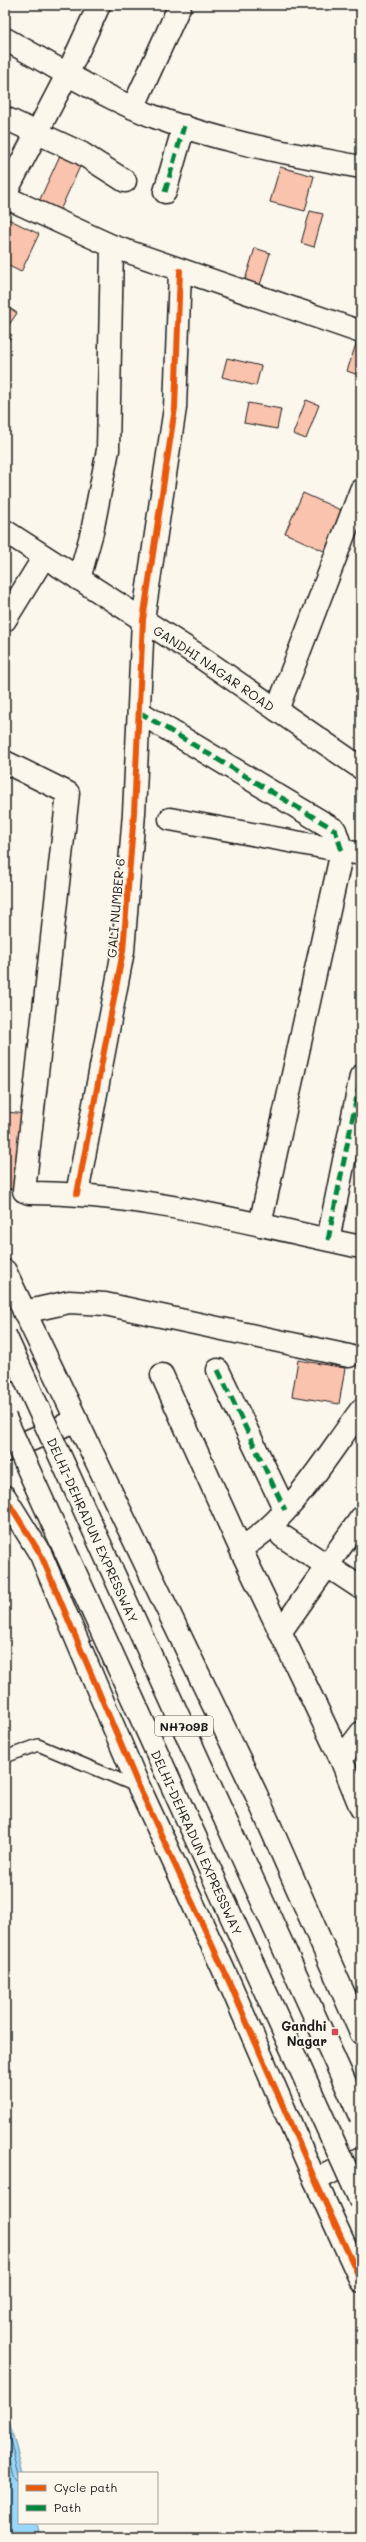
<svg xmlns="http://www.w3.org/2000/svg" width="366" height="2542" font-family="Mali,sans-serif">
  <rect width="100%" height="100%" fill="#fbf7ec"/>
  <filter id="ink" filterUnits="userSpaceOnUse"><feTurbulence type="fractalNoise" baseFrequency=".025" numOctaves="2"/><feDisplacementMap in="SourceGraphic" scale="8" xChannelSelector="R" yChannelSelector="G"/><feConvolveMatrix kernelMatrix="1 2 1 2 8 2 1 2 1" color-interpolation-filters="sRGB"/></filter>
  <g filter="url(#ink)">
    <path fill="#99d7fa" stroke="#678ca1" d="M5,2406L23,2473H19V2523H36L39,2537H5Z"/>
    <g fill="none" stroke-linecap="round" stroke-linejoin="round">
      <path stroke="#4e6775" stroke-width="1" d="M5,2421L19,2474
        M5,2441L14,2475L19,2481"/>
    </g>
    <path fill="#fac3ad" stroke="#1c1c1c" d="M61,153L82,162L57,217L36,208Z
      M280,167L314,176L305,211L270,202Z
      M310,211L323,214L314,247L301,243Z
      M6,218L39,234L21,272L5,264Z
      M255,248L270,253L260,285L245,280Z
      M5,305L17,313L5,331L12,335L5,346Z
      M357,341L361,342V376L347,371Z
      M227,358L261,366L256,386L222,377Z
      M306,400L319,405L306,439L293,434Z
      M248,403L281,409L277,429L244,423Z
      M303,493L345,512L328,553L285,533Z
      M5,1112L28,1114L23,1185L6,1191Z
      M298,1360L345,1368L339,1404L292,1396Z"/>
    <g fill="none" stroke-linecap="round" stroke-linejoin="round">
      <g stroke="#1c1c1c" stroke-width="14">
        <path id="lane" d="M5,1757L38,1745L138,1787"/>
      </g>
      <g stroke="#1c1c1c" stroke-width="25">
        <path id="street" d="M5,39C54,66 103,97 155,117C220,142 293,154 361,167
          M133,108L180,5
          M5,118L81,153L125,181
          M165,192L184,126
          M5,194L68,73L99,5
          M5,197L112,246L361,332
          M79,579L92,532L108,450L112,246
          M5,620L44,557
          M277,710L361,490
          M139,712L335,830L342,851L260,1225
          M5,762L68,793L24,1191L29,1193C141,1193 252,1224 361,1247
          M170,819L361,854
          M77,1194L123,951L134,813L143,620L175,408L180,271
          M328,1240L361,1076
          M24,1312L69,1302L105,1304L349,1356
          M218,1370L285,1510
          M162,1375L243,1554L341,1759L361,1808
          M282,1536L361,1588
          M241,1548C290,1520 327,1455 361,1410
          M281,1631L361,1518
          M341,1759L361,1733"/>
      </g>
      <g stroke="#1c1c1c" stroke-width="25">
        <g id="secondary">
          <path id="s1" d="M5,531L199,656L361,768"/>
          <path d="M5,1271L256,1794L361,2033"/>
          <path d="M5,1451L77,1420"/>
          <path d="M5,1497L41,1555L139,1787L231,1986L315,2180L361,2281"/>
          <path d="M315,2180L361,2158"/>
        </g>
      </g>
      <use href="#lane" stroke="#fbf7ec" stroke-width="11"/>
      <use href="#street" stroke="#fbf7ec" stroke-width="22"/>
      <use href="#secondary" stroke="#fbf7ec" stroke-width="22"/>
      <g stroke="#1c1c1c" stroke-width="25" stroke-linecap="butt">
        <g id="highway-bridge">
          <path id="s2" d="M5,1335L361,2118"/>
          <path id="s3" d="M5,1418L361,2202"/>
        </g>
      </g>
      <use href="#highway-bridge" stroke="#fbf7ec" stroke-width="22"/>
      <path stroke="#00873e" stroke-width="5" stroke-dasharray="10 5" stroke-linecap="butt" d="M165,192L184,126
        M139,712L335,830L342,851
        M328,1240L361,1076
        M218,1370L285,1510"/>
      <g stroke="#fbf7ec" stroke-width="8">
        <path id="cycleway" d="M77,1194L123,951L134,813L143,620L175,408L180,271
          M5,1497L41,1555L139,1787L231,1986L315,2180L361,2281"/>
      </g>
      <use href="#cycleway" stroke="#e8590c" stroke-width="6"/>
    </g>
  </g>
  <rect fill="#d1495b" stroke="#fbf7ec" stroke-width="1.5" x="331" y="2028" width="8" height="8" rx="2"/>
  <g text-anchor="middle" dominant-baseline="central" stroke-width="4" stroke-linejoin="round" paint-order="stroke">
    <rect fill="#fbf7ec" stroke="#5f5e5a" stroke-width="1" x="155" y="1716" width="58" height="20" rx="3"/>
    <g font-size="12" font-weight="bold" fill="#1c1c1c">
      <text x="184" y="1726">NH709B</text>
    </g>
    <g font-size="13" fill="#1c1c1c" stroke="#fbf7ec">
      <text stroke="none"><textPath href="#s1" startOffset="250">GANDHI NAGAR ROAD</textPath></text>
      <text transform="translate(115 908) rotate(-85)">GALI NUMBER 6</text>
      <text stroke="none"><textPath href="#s2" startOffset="214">DELHI-DEHRADUN EXPRESSWAY</textPath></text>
      <text stroke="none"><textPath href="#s3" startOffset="466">DELHI-DEHRADUN EXPRESSWAY</textPath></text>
    </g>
    <g font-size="13" font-weight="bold" fill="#1c1c1c" stroke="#fbf7ec" text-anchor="end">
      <text x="327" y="2025">Gandhi<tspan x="327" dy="15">Nagar</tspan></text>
    </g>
  </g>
  <rect width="366" height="2542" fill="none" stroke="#fbf7ec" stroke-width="20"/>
  <rect x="10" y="10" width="346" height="2522" fill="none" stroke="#1c1c1c" stroke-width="1.5" filter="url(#ink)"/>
  <rect x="18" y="2472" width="140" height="52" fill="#fbf7ec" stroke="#a29f99"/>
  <rect x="26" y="2485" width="20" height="6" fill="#e8590c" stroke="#a29f99"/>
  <text x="54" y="2492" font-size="12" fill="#1c1c1c">Cycle path</text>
  <rect x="26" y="2505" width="20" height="6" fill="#00873e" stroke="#a29f99"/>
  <text x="54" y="2512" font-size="12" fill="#1c1c1c">Path</text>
</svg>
